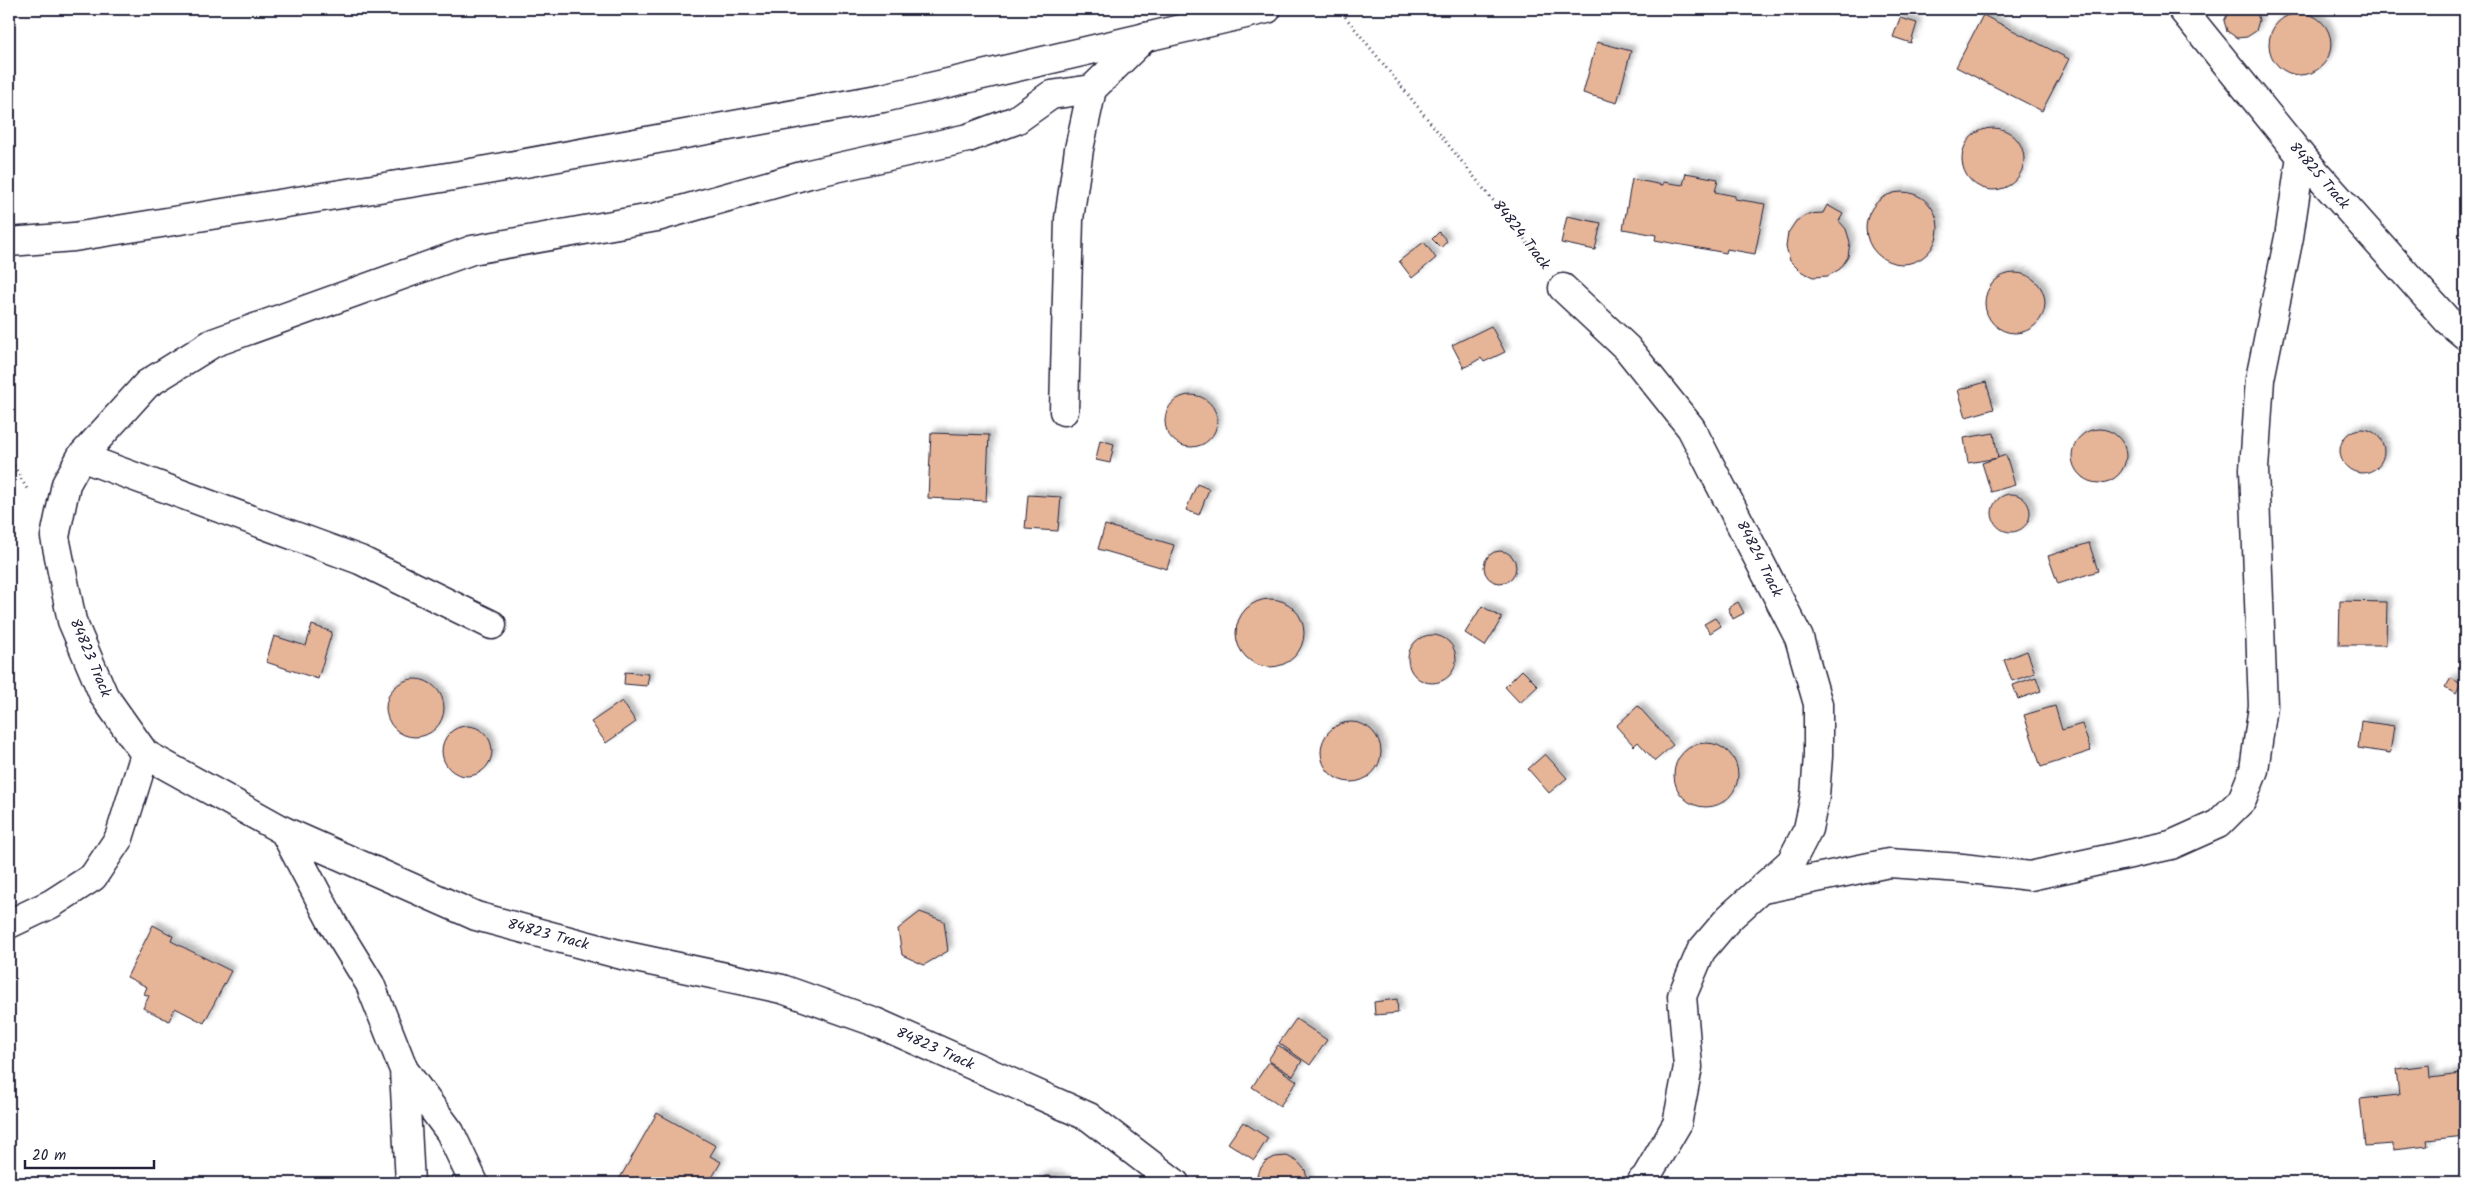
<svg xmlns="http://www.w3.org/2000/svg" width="2474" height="1192" font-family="Kalam,sans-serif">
  <defs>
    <filter id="shadow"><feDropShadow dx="4.5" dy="-4.5" stdDeviation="2.5" flood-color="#0004"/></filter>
  </defs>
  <rect width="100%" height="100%" fill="#fff"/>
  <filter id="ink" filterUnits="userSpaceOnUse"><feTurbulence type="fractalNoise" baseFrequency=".02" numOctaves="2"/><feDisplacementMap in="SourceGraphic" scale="10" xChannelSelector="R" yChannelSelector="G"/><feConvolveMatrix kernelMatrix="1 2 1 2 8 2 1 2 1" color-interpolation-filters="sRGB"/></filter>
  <g filter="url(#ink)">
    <path fill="#e6b497" stroke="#22223b" filter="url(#shadow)" d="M2230,9L2256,10L2259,20L2256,31L2247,37L2237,38L2227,31L2224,21Z
      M2269 44a31 31 0 1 1 62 0a31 31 0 1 1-62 0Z
      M1983,15L2069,59L2042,111L1956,67Z
      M1900,18L1917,23L1911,43L1893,37Z
      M1597,42L1631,51L1617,103L1583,93Z
      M1962 159a31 31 0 1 1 62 0a31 31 0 1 1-62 0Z
      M1686,173L1718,179L1715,192L1735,196V199L1765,204L1755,254L1727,249L1726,253L1655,240L1656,235L1623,229L1632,179L1663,185V182L1683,185Z
      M1866 228a36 36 0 1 1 72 0a36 36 0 1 1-72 0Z
      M1827,205L1843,214L1839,221L1846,229L1850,242L1848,257L1840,269L1828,276L1813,277L1800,271L1790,261L1786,247L1788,233L1796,221L1808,214L1823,213Z
      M1567,216L1601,223L1595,250L1561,243Z
      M1439,232L1447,241L1441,248L1432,239Z
      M1424,242L1436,258L1412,278L1399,261Z
      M1985 303a30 30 0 1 1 60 0a30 30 0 1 1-60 0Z
      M1491,326L1505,352L1484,362L1481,358L1464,368L1452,345Z
      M1986,382L1994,409L1966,417L1958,390Z
      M1165 421a26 26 0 1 1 52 0a26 26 0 1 1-52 0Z
      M2072 456a27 27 0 1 1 54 0a27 27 0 1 1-54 0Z
      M2340 451a22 22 0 1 1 44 0a22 22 0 1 1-44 0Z
      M931,433L989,435L986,501L928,498Z
      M1994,433L1998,458L1968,463L1964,438Z
      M1100,440L1114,444L1110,463L1096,460Z
      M2006,455L2015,485L1991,492L1982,463Z
      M1197,484L1209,489L1199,515L1186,510Z
      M1992 513a19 19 0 1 1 38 0a19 19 0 1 1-38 0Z
      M1028,495L1061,497L1058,531L1025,529Z
      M1105,525L1174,545L1167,569L1098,549Z
      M2089,543L2098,571L2058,584L2048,556Z
      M1484 567a16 16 0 1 1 32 0a16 16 0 1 1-32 0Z
      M1236 633a34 34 0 1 1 68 0a34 34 0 1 1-68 0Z
      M2340,601L2387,602L2386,645H2339Z
      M1738,602L1744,613L1733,619L1728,608Z
      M1482,606L1502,618L1485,646L1465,633Z
      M1715,618L1721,626L1710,633L1704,624Z
      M312,625L332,632L318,679L266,662L274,636L306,646Z
      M1408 659a24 24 0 1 1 48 0a24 24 0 1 1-48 0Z
      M2027,651L2035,673L2012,681L2004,660Z
      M1522,670L1538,686L1520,703L1505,687Z
      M625,672L649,674L647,686L624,684Z
      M2036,677L2041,691L2018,699L2013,685Z
      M2451,678L2461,684L2456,694L2445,688Z
      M386 708a29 29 0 1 1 58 0a29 29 0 1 1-58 0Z
      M622,701L636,722L606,743L591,722Z
      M1638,706L1673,745L1655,761L1638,742L1634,746L1616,726Z
      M2055,706L2062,730L2082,724L2091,751L2041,767L2024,715Z
      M2361,721L2394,726L2390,753L2358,748Z
      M1321 752a30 30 0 1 1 60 0a30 30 0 1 1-60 0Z
      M442 751a25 25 0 1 1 50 0a25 25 0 1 1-50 0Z
      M1674 775a32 32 0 1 1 64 0a32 32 0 1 1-64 0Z
      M1545,754L1567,778L1549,793L1528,769Z
      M920,912L944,921L948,951L924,965L902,955L898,929Z
      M153,925L173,936L171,941L231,971L204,1023L175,1008L169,1021L143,1008L149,996L144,994L147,987L127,977Z
      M1397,999L1398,1013L1375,1015L1374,1002Z
      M1296,1019L1327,1040L1310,1065L1279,1043Z
      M1278,1045L1302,1061L1293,1076L1268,1060Z
      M1269,1062L1297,1081L1280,1106L1252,1087Z
      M2429,1065L2430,1078L2461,1074L2465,1136L2427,1140L2428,1146L2393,1150V1144L2365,1146L2360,1099L2399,1095L2396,1069Z
      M657,1113L716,1146L710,1156L721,1162L709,1183L697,1179L695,1183H617Z
      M1243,1122L1268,1138L1254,1160L1228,1143Z
      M1287,1156L1298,1162L1305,1170L1308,1183H1255L1258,1172L1265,1162L1275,1157Z
      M1046,1176L1058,1177L1069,1183H1032Z"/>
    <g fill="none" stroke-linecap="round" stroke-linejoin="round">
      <g stroke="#22223b" stroke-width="31">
        <path id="minor" d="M2182,9L2301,156L2447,320L2465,335
          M1145,37L1092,89L1051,95L1016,120L968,138L809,174L657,217L472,250L213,343L147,384L81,457L66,484L55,537L72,621L104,696L145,754L284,831L476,916L622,955L782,989L875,1022L1089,1117L1175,1183
          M1563,288L1627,348L1691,428L1799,638L1818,704V756L1815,796L1808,829L1791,862L1729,918L1701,951L1682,996L1688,1067L1677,1124L1646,1177L1640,1183
          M1064,411L1069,219L1079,149L1092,89
          M81,457L360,560L492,625
          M284,831L333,924L370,984L404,1070L410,1183
          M1763,889L1889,863L1962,868L2030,876L2171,845L2218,824L2242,800L2254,770L2263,706L2254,469L2260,379L2289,237L2301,156
          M9,924L51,904L93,877L119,838L145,754
          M404,1070L450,1132L474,1183"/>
      </g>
      <g stroke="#22223b" stroke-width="31">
        <path id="tertiary" d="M9,242L74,237L460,175L883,98L1267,9"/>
      </g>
      <path stroke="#22223b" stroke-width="3" stroke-dasharray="1 4" stroke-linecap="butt" d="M1339,9L1541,260
        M9,457L27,489"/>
      <use href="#minor" stroke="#fff" stroke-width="28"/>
      <use href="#tertiary" stroke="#fff" stroke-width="28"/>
    </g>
  </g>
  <g text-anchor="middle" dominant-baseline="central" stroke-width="4.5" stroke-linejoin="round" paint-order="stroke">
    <g font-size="15" fill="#22223b" stroke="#fff">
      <text transform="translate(2319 176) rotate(49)">84825 Track</text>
      <text transform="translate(1521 235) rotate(52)">84824 Track</text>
      <text transform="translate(1759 559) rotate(63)">84824 Track</text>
      <text transform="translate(90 658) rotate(67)">84823 Track</text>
      <text transform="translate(548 935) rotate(15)">84823 Track</text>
      <text transform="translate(935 1049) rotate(24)">84823 Track</text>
    </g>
  </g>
  <rect width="2474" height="1192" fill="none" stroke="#fff" stroke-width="30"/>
  <rect x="15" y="15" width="2444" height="1162" fill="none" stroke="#22223b" stroke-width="2" filter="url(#ink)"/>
  <path d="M25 1160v8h129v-8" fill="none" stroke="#22223b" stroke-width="2.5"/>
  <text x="32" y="1160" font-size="15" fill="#22223b" stroke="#ffffff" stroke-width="4" paint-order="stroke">20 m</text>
</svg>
